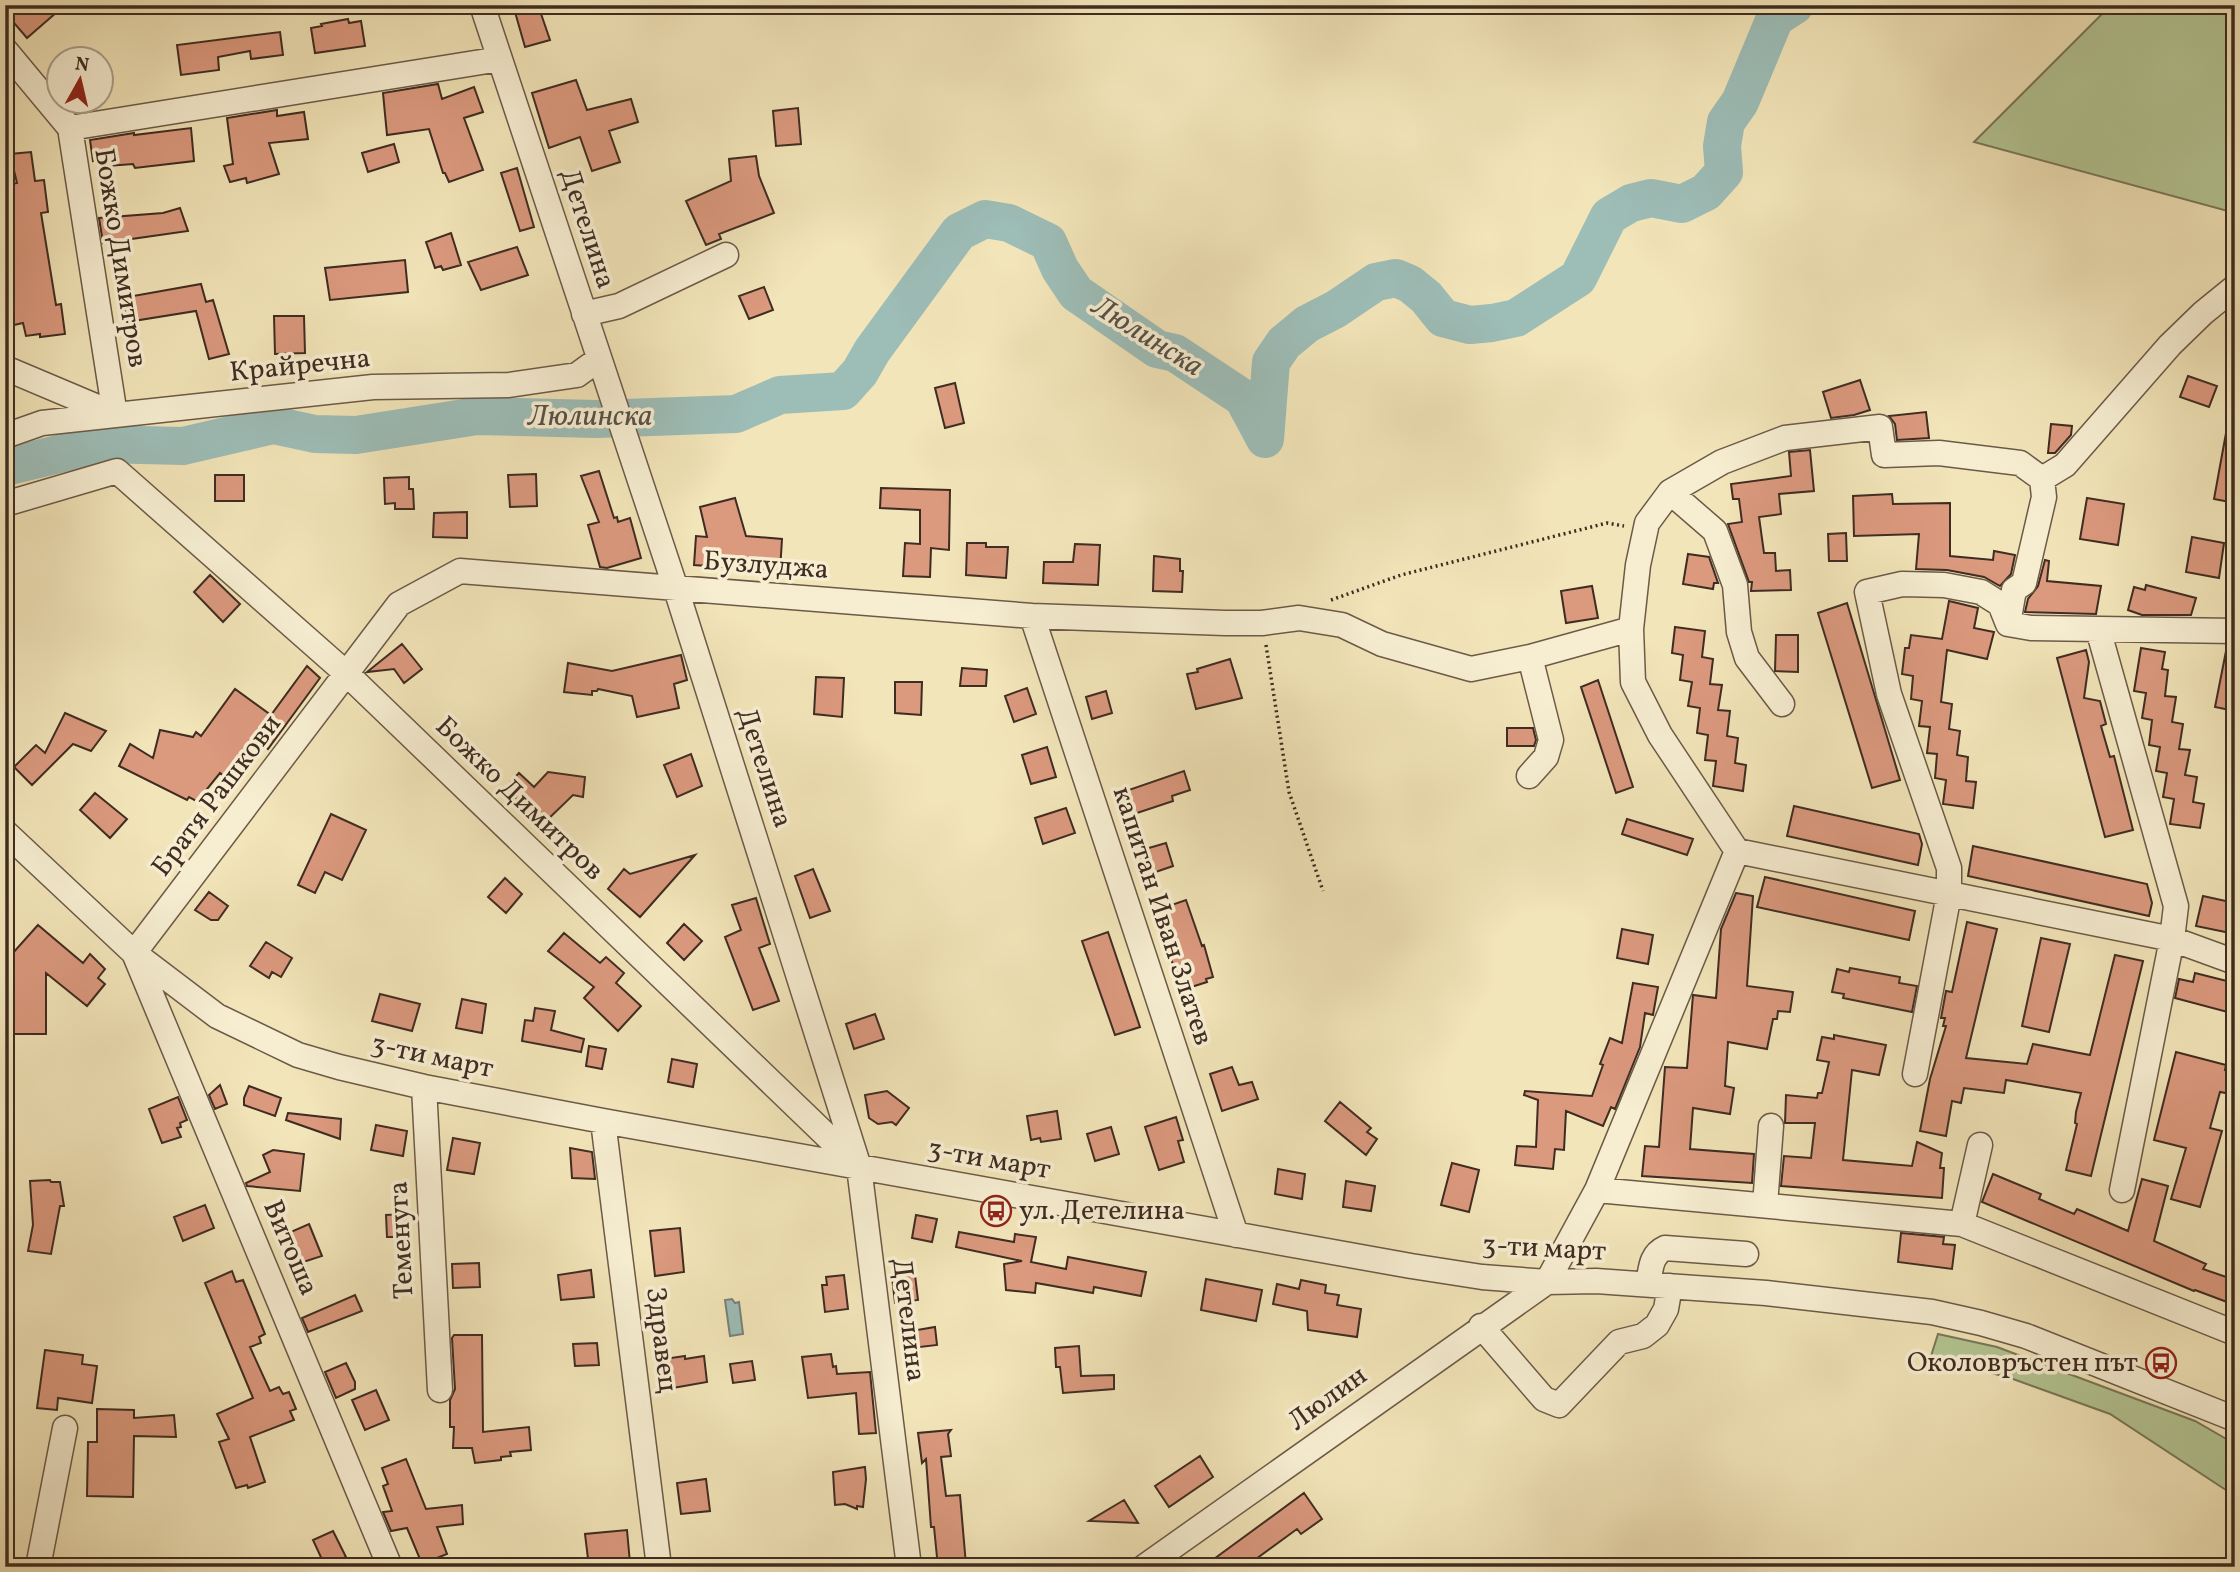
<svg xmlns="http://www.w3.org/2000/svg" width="2240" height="1572" font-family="Vollkorn,serif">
  <rect width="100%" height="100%" fill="#f2e5b9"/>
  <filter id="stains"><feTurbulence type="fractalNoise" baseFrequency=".00286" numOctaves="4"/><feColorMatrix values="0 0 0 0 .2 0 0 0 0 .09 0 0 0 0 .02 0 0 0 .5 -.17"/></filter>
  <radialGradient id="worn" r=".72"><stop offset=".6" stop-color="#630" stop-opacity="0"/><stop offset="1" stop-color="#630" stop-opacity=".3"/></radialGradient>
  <path fill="#b4c694" stroke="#7a795b" stroke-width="2" d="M2111,5H2235V213L1974,142Z
    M1938,1334L1997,1347L2195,1421L2235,1444V1496L2110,1414L2013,1379L1931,1356Z"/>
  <path fill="#9dbdb7" stroke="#77837b" stroke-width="2" d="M732,1299L735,1303L739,1302L743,1334L730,1336L725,1300Z"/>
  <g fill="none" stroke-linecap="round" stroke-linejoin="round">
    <path stroke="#9dbdb7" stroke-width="38" d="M5,467L100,444L183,446L273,425L315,434L356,435L477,416L596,419L736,414L780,395L843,391L860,372L872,351L959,232L985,219L1009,223L1048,242L1060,269L1076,293L1157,349L1175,353L1243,398L1265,439L1271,362L1284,343L1307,324L1336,309L1376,282L1396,278L1410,284L1426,297L1443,318L1470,325L1492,323L1516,318L1578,278L1609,216L1631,203L1651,198L1682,204L1706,192L1724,172L1722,146L1726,122L1740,102L1775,18L1795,5"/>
  </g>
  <path fill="#db997e" stroke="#3f2c22" stroke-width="2" d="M22,5H65L27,38L8,16Z
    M513,5H538L550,40L525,47Z
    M348,19L349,23L361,21L365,46L315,53L311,28L322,26L321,24Z
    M280,32L283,55L251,59L250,51L218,57L219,70L181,75L177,45Z
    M576,80L587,110L631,99L638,122L609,131L620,162L592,171L580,137L549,148L532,93Z
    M438,84L442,99L474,87L483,112L464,118L483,170L449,182L445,173H443L429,129L387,135L383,93Z
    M798,108L801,144L776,146L773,111Z
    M277,110V116L304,112L308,139L269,143L279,174L247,183L246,178L230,182L224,166L233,164L227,118Z
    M191,128L194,161L135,168L133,164L108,166L107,159L93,161L90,140L134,133V135Z
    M394,144L399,162L368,172L362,153Z
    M31,152L35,181L44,180L48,212L41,213L56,305L61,304L65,334L40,337V334L26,336L23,323L5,327V185L17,183L10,154Z
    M756,156L759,176L774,213L719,234L721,239L706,245L686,201L731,181L729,159Z
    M517,168L534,227L520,231L501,173Z
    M180,208L188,231L103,243L99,218L163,213Z
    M451,233L461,265L443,270L441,266L435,268L426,242Z
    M517,247L528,275L481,290L468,262Z
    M405,260L408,292L330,300L325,268Z
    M201,284L206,302L213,300L229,354L209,359L196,311L127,322L122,298Z
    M764,287L773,310L749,319L739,296Z
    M274,316H304L305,353L275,354Z
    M2188,376L2217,386L2209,407L2180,397Z
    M1860,380L1870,410L1854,415L1831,418L1823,392Z
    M955,383L964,423L945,428L935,388Z
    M1926,412L1929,438L1897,440L1895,424L1889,416Z
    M2051,424L2072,426L2071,435L2055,453H2048Z
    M2226,433L2235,434V503L2214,499Z
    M1810,450L1814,491L1779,494L1781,514L1759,517L1764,553H1775L1776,571L1790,570L1791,590L1751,591L1752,582H1749L1728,524L1742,522L1739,499H1733L1731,484L1791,476L1789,452Z
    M599,471L614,518L617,517L618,522L630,518L641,558L607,568L600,567L588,525L599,522L581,476Z
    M536,474L537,506L510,507L508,475Z
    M215,475H244V501H215Z
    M409,477V489H413L414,509H395V503L385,504L384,478Z
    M881,488L950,490L949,550L931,548L930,577L903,576L905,543L920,544V510L880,508Z
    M1892,494L1893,504L1950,503V556L1993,560L1994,551L2015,555L2011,574L2000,586L1984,577L1947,570L1916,569L1919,534L1854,536L1853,496Z
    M735,498L746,536L782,539L780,571L694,565L696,536L707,537L700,507Z
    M2087,498L2124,504L2118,545L2080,539Z
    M467,512V538L433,537L434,513Z
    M1846,533L1847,561H1829L1828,534Z
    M2192,537L2224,543L2219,578L2186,572Z
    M967,543H986V547H1008L1006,578L966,575Z
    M1075,544L1100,545L1098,585L1043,583L1044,562H1073Z
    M1688,554L1709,557L1718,583H1714L1713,589L1683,584Z
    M1154,556L1180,559V571H1183L1182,592L1153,591Z
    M2045,560L2049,561L2047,581L2101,586L2096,614L2025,612L2028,599L2038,586Z
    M210,575L240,604L223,622L194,592Z
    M2146,585L2196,598L2191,615H2142L2128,610L2134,587L2145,590Z
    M1592,586L1598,618L1566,623L1561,591Z
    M1949,601L1978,608L1974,628L1994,632L1987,659L1947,650L1941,702L1952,704L1949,729L1960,731L1957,755L1968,757L1966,781L1976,782L1973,808L1943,804L1946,780L1935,778L1937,754L1927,753L1930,727L1919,726L1922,701L1911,699L1913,676L1902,674L1905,648H1909L1911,635L1942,639Z
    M1847,603L1900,780L1872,788L1818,613Z
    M1675,627L1705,631L1702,657L1713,659L1710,684L1722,685L1718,710L1730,711L1727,736L1738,738L1735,763L1746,765L1743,791L1713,786L1716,761L1705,760L1708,735L1697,733L1700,708L1688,706L1692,682L1680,680L1683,655L1672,653Z
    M1776,635H1798V672L1775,671Z
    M402,644L422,669L404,683L394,669L367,672Z
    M2227,646H2235V711L2215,707Z
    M2141,648L2165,652L2162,669L2168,670L2165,696L2176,697L2172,722L2183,724L2179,749L2190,750L2185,775L2197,777L2193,802L2204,804L2200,828L2170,824L2174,799L2163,797L2167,773L2156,771L2160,747L2149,745L2152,720L2142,718L2146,693L2134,691Z
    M2086,650L2089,662L2084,698L2100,701L2106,724L2101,726L2110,757L2114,756L2133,830L2105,837L2057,658Z
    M681,655L687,680L674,684L679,708L637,717L632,696L598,689L597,691H592V695L564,692L568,663L612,671Z
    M1230,659L1242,698L1196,709L1187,674L1198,672L1197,669Z
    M307,666L320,678L268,749L262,744L259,750L249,743L226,778L220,773L207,789L200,803L189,797L187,800L119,766L130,744L153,758L160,730L193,737L196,732L201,736L235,689L271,715Z
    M962,668L987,670L986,686H960Z
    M816,677L844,678L842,717L814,714Z
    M1598,680L1633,787L1616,793L1581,687Z
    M895,682H922L921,715L895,713Z
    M1027,688L1036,714L1014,722L1005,696Z
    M1106,691L1112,713L1092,719L1086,697Z
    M65,713L106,731L91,751L73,744L32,785L14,767L36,745L45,753Z
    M1507,728H1533L1536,740L1534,746H1507Z
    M1047,747L1056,777L1031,784L1022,755Z
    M691,754L702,786L677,797L664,765Z
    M1184,771L1190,790L1172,796L1173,801L1125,817L1117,794Z
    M548,772L585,777L583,797L573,795L543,824L505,788L519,773L534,787Z
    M95,793L127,819L110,838L80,810Z
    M1794,806L1919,834L1922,844L1918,865L1787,836Z
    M1066,808L1075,833L1043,844L1035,818Z
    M331,814L366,830L342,880L325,872L315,893L298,885Z
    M1627,819L1693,839L1687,855L1622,834Z
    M1166,843L1173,866L1144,876L1135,852Z
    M1973,846L2147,884L2152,903L2149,916L1968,876Z
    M695,855L640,917L608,889L624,869L630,874Z
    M813,869L830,911L810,918L795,876Z
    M1765,877L1915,911L1909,940L1757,907Z
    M505,878L522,894L506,913L488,897Z
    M209,892L228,906L218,920H211L195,910Z
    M1736,893L1753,896L1747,986L1793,992L1790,1012L1778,1011L1777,1019H1773L1767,1049L1728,1042L1725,1086L1734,1088L1730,1114L1693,1108L1690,1149L1754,1154L1752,1183L1642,1176L1645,1146L1659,1147L1665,1067L1687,1068L1693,995L1716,998L1721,929Z
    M2203,896L2235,903V934L2196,926Z
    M756,898L770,944L759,948L779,1001L753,1010L725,937L741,930L732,905Z
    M1186,900L1202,946L1204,945L1213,977L1206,979L1207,982L1182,990L1154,911Z
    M1967,922L1997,929L1966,1058L2027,1064L2033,1044L2090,1055L2115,955L2143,961L2091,1176L2066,1170L2077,1124L2075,1123L2076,1112L2081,1093L2006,1080L2004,1093L1964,1088L1961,1103L1952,1101L1946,1136L1920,1131L1930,1079L1946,1026H1943L1945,1018H1941L1946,991L1952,992Z
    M684,924L702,941L684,960L667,943Z
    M38,925L83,963L90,954L105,969L98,978L105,984L87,1006L46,973V1034H5V952L13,953Z
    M1622,929L1653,935L1648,964L1617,958Z
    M1108,932L1140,1027L1115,1035L1082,941Z
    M564,933L600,963L606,957L624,973L616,983L641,1006L618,1031L584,998L594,987L548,951Z
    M2041,938L2070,944L2049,1032L2022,1026Z
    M266,942L292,958L281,977L272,972L269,978L250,966Z
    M1850,968L1900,977L1899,983L1917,986L1912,1012L1843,998L1844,994L1832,992L1837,969L1849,972Z
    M2195,973L2235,983V1014L2175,998L2179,979L2193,982Z
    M1633,983L1658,987L1653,1015L1645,1013L1640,1047L1615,1109L1611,1107L1603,1126L1566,1111L1564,1150L1555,1149L1553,1169L1515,1165L1517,1146L1536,1147L1538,1100L1524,1095L1525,1091L1592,1096L1603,1065L1600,1064L1610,1038L1622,1043Z
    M380,994L420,1004L412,1031L372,1021Z
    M462,999L486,1004L482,1033L456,1028Z
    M535,1008L555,1011L551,1030L584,1039L581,1052L522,1041L525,1020L533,1021Z
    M875,1014L884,1039L854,1049L846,1024Z
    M1834,1035L1886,1045L1879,1075L1852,1070L1843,1160L1912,1166L1917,1142L1942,1153L1940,1168H1944L1942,1198L1781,1186L1784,1156L1811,1158L1815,1123H1785L1786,1095L1817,1098L1818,1093H1822L1829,1062L1817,1060L1822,1037L1834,1039Z
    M589,1046L606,1049L602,1069L586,1066Z
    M2176,1052L2226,1065L2225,1070L2235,1072L2231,1094L2220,1092L2210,1128L2222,1131L2200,1207L2171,1199L2186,1148L2154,1140Z
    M672,1059L697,1064L693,1087L668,1082Z
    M1232,1067L1239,1085L1252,1082L1258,1099L1222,1111L1210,1074Z
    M220,1085L227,1104L215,1109L209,1095Z
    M249,1086L281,1098L275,1116L244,1105V1098Z
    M887,1091L909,1108L896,1125L892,1122L878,1124L869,1118L865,1095Z
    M178,1097L187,1120L180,1123L181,1127L177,1128L181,1137L162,1143L149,1109Z
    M1340,1102L1371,1128L1367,1132L1377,1139L1366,1155L1325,1121Z
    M1057,1111L1061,1139L1041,1142L1040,1138L1031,1140L1027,1116Z
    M288,1113L341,1119L340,1139L286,1120Z
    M1176,1117L1183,1140L1178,1141L1184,1162L1159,1170L1145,1127Z
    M376,1125L407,1131L403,1156L371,1150Z
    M1111,1127L1119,1154L1095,1161L1087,1134Z
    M453,1138L480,1143L474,1174L447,1170Z
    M570,1148L592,1152L595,1179L572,1178Z
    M273,1150L304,1154L300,1191L247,1186L246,1183L270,1172L263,1155Z
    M1452,1163L1479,1170L1469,1212L1441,1205Z
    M1278,1169L1305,1174L1302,1199L1275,1194Z
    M1993,1174L2041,1194L2039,1199L2074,1214L2077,1209L2128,1231L2142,1179L2168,1186L2154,1241L2206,1264L2203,1269L2235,1280V1305L2195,1290L2194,1291L1982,1202Z
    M50,1180L51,1182H60L64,1206H60L51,1254L28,1251L33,1225L30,1181Z
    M1346,1181L1375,1186L1371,1211L1343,1207Z
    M205,1205L214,1228L183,1241L174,1217Z
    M406,1214V1237H387L386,1215Z
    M916,1215L937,1219L932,1242L912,1238Z
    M309,1224L322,1256L297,1264L284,1235Z
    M680,1228L684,1272L655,1276L650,1231Z
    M959,1232L1014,1242L1015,1234L1036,1237L1031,1262L1066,1269L1068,1257L1146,1272L1141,1296L1094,1287L1093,1293L1036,1283L1035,1293L1006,1290L1004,1264L1022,1261L956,1247Z
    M1901,1233L1944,1237L1943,1244L1955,1245L1952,1269L1898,1262Z
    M479,1263L480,1287L453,1288L452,1264Z
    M591,1270L594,1297L561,1300L558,1275Z
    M232,1271L236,1282L243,1280L265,1334L259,1337L261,1343L250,1347L270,1391L279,1387L283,1394L289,1392L296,1409L290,1411L294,1420L250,1437L265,1482L248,1488L247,1485L236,1488L219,1442L229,1439L217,1414L253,1398L205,1283Z
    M844,1275L848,1309L825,1312L822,1285H827L826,1277Z
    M915,1275L918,1300L895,1303L892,1277Z
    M1206,1279L1262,1290L1256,1321L1201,1310Z
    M1301,1280L1326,1285L1325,1293L1339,1295L1337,1305L1361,1309L1357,1337L1308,1330L1307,1311L1273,1304L1277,1284L1299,1289Z
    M355,1295L362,1311L308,1332L302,1318Z
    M935,1327L937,1345L912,1348L911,1331Z
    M454,1335H482L483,1432L529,1427L531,1450L510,1452L511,1456L501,1457V1460L475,1463L472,1448H453L454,1427H450V1400L455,1389L452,1338Z
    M597,1343L599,1365L575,1366L573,1344Z
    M1079,1346L1081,1376L1114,1375V1389L1063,1393L1060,1367H1056L1055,1348Z
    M45,1350L83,1355L82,1364L97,1366L92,1403L58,1398L57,1410L37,1408Z
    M831,1354L833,1367L836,1366L837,1374L870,1372L876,1433L859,1434L856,1393L808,1398L802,1357Z
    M685,1356V1359L704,1356L707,1382L667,1389L664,1359Z
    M752,1361L755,1380L733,1383L730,1364Z
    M346,1363L355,1382V1389L336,1398L325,1372Z
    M376,1390L389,1420L365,1430L352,1400Z
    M97,1409L134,1410V1418L174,1415L176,1437L134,1436L133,1497L87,1496L88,1442H97Z
    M951,1430L948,1434L951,1456L941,1457L946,1496L960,1495L966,1565L964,1567H938L934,1527H931L926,1459L922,1463L918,1433Z
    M1200,1456L1213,1477L1169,1507L1155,1486Z
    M406,1459L426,1509L462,1505L463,1524L437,1527L447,1554L422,1564L407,1528L391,1531L383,1512L392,1511L383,1486L388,1484L382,1468Z
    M865,1467L866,1479L863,1507L857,1506V1509L845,1504L835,1505L833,1472Z
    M706,1479L710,1511L681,1514L677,1483Z
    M1304,1493L1322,1519L1301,1534L1297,1529L1245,1567H1203Z
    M1124,1500L1138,1523L1089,1521Z
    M627,1530L630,1563L589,1567L585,1534Z
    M333,1531L346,1557L325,1566L313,1540Z"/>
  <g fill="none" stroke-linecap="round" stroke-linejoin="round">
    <g stroke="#6c5a48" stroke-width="27">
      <path id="minor" d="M482,5L676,589L859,1167L909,1567
        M5,50L70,128L115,415
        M70,128L500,59
        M584,314L619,306L726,255
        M5,368L114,414
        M5,436L42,423L373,387L509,385L577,375L599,359
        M2042,479L2065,465L2170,345L2203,313L2235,287
        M1670,492L1715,531L1735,585L1739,632L1747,658L1782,704
        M5,504L117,471L347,674L856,1164
        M1032,616L1236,1235
        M2008,624L2014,590L2024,583L2044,497L2042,479L2020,463L1939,453L1884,455L1880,427L1785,438L1722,462L1670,492L1647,523L1638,565L1631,629L1633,682L1660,735L1737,851L2172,939L2235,962
        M2008,624L2031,628L2235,631
        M2098,629L2176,906L2172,939L2122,1190
        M1529,776L1546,757L1551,740L1530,657
        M5,832L134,953L217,1016L298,1055L339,1067L424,1087L603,1121L1411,1266L1482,1277L1547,1282L1596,1281L1766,1293L1932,1312L1981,1323L2026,1336L2235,1419
        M1915,1074L1949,894V868L1889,694L1867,592L1902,584L1944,585L1981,592L2000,604L2008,624
        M424,1087L440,1390
        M603,1121L659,1567
        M1597,1190L1962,1224L2235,1333
        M1765,1205L1771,1126
        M1962,1224L1980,1145
        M1648,1284C1651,1270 1650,1255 1665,1248L1746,1254
        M1481,1326L1544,1399L1559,1405L1619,1342L1643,1336L1657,1325L1666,1309L1670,1286
        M38,1567L65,1428
        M390,1567L134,953L399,604L460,571L1032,616L1225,623H1262L1299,618L1342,625L1382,644L1471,669L1530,657L1631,629
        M1144,1567L1547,1282L1597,1190L1737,851"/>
    </g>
    <path stroke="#3f2c22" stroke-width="3.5" stroke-dasharray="2 3.5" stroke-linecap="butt" d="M1331,600L1401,575L1607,523L1624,526
      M1266,645L1289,792L1323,891"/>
    <use href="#minor" stroke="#f7eed2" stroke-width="24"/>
  </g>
  <defs>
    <g id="bus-ring" transform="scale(1.575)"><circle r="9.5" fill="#f7eed2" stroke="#8f2418" stroke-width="1.5"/><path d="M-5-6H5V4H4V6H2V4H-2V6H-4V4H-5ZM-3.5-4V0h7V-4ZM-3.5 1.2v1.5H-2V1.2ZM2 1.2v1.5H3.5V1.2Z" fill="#8f2418"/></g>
  </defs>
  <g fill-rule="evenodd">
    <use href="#bus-ring" x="996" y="1211"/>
    <use href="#bus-ring" x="2161" y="1363"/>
  </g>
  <g text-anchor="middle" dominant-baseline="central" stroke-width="7" stroke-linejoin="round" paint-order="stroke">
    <g font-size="28" fill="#3f2c22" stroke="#f7eed2">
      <text transform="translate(587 229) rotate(72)">Детелина</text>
      <text transform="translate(120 258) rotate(81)">Божко Димитров</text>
      <text transform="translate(300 366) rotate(-6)">Крайречна</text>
      <text transform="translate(766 566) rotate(4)">Бузлуджа</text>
      <text transform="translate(764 768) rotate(72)">Детелина</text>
      <text transform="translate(217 796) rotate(-53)">Братя Рашкови</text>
      <text transform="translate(519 799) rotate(44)">Божко Димитров</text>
      <text transform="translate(1162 916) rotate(72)">капитан Иван Златев</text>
      <text transform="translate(432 1057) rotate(12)">3-ти март</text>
      <text transform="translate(989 1160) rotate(10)">3-ти март</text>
      <text transform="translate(402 1240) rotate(-93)">Теменуга</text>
      <text transform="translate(290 1248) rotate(67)">Витоша</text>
      <text transform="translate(1544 1249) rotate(3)">3-ти март</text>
      <text transform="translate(908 1320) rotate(83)">Детелина</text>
      <text transform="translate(661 1340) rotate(83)">Здравец</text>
      <text transform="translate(1328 1399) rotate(-36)">Люлин</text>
    </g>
    <g font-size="28" fill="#3f2c22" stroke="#f7eed2" text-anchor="start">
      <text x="1019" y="1211">ул. Детелина</text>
      <text x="2138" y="1363" text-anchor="end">Околовръстен път</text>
    </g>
    <g font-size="30" font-style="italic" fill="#565047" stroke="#f7eed2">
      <text transform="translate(1147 337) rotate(32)">Люлинска</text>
      <text x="590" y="417">Люлинска</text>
    </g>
  </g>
  <rect width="2240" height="1572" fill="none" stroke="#f2e5b9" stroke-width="28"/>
  <rect x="7" y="7" width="2226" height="1558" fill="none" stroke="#3f2c22" stroke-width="3.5"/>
  <rect x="14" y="14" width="2212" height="1544" fill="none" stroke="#3f2c22" stroke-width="2"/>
  <g transform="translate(80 80) rotate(8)"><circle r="33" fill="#f7eed2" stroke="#ada08c" stroke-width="2"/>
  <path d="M0-5L12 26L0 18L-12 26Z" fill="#8f2418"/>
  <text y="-10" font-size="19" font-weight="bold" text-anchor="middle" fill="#3f2c22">N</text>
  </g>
  <rect width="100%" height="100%" filter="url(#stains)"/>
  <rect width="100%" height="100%" fill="url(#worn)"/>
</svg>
